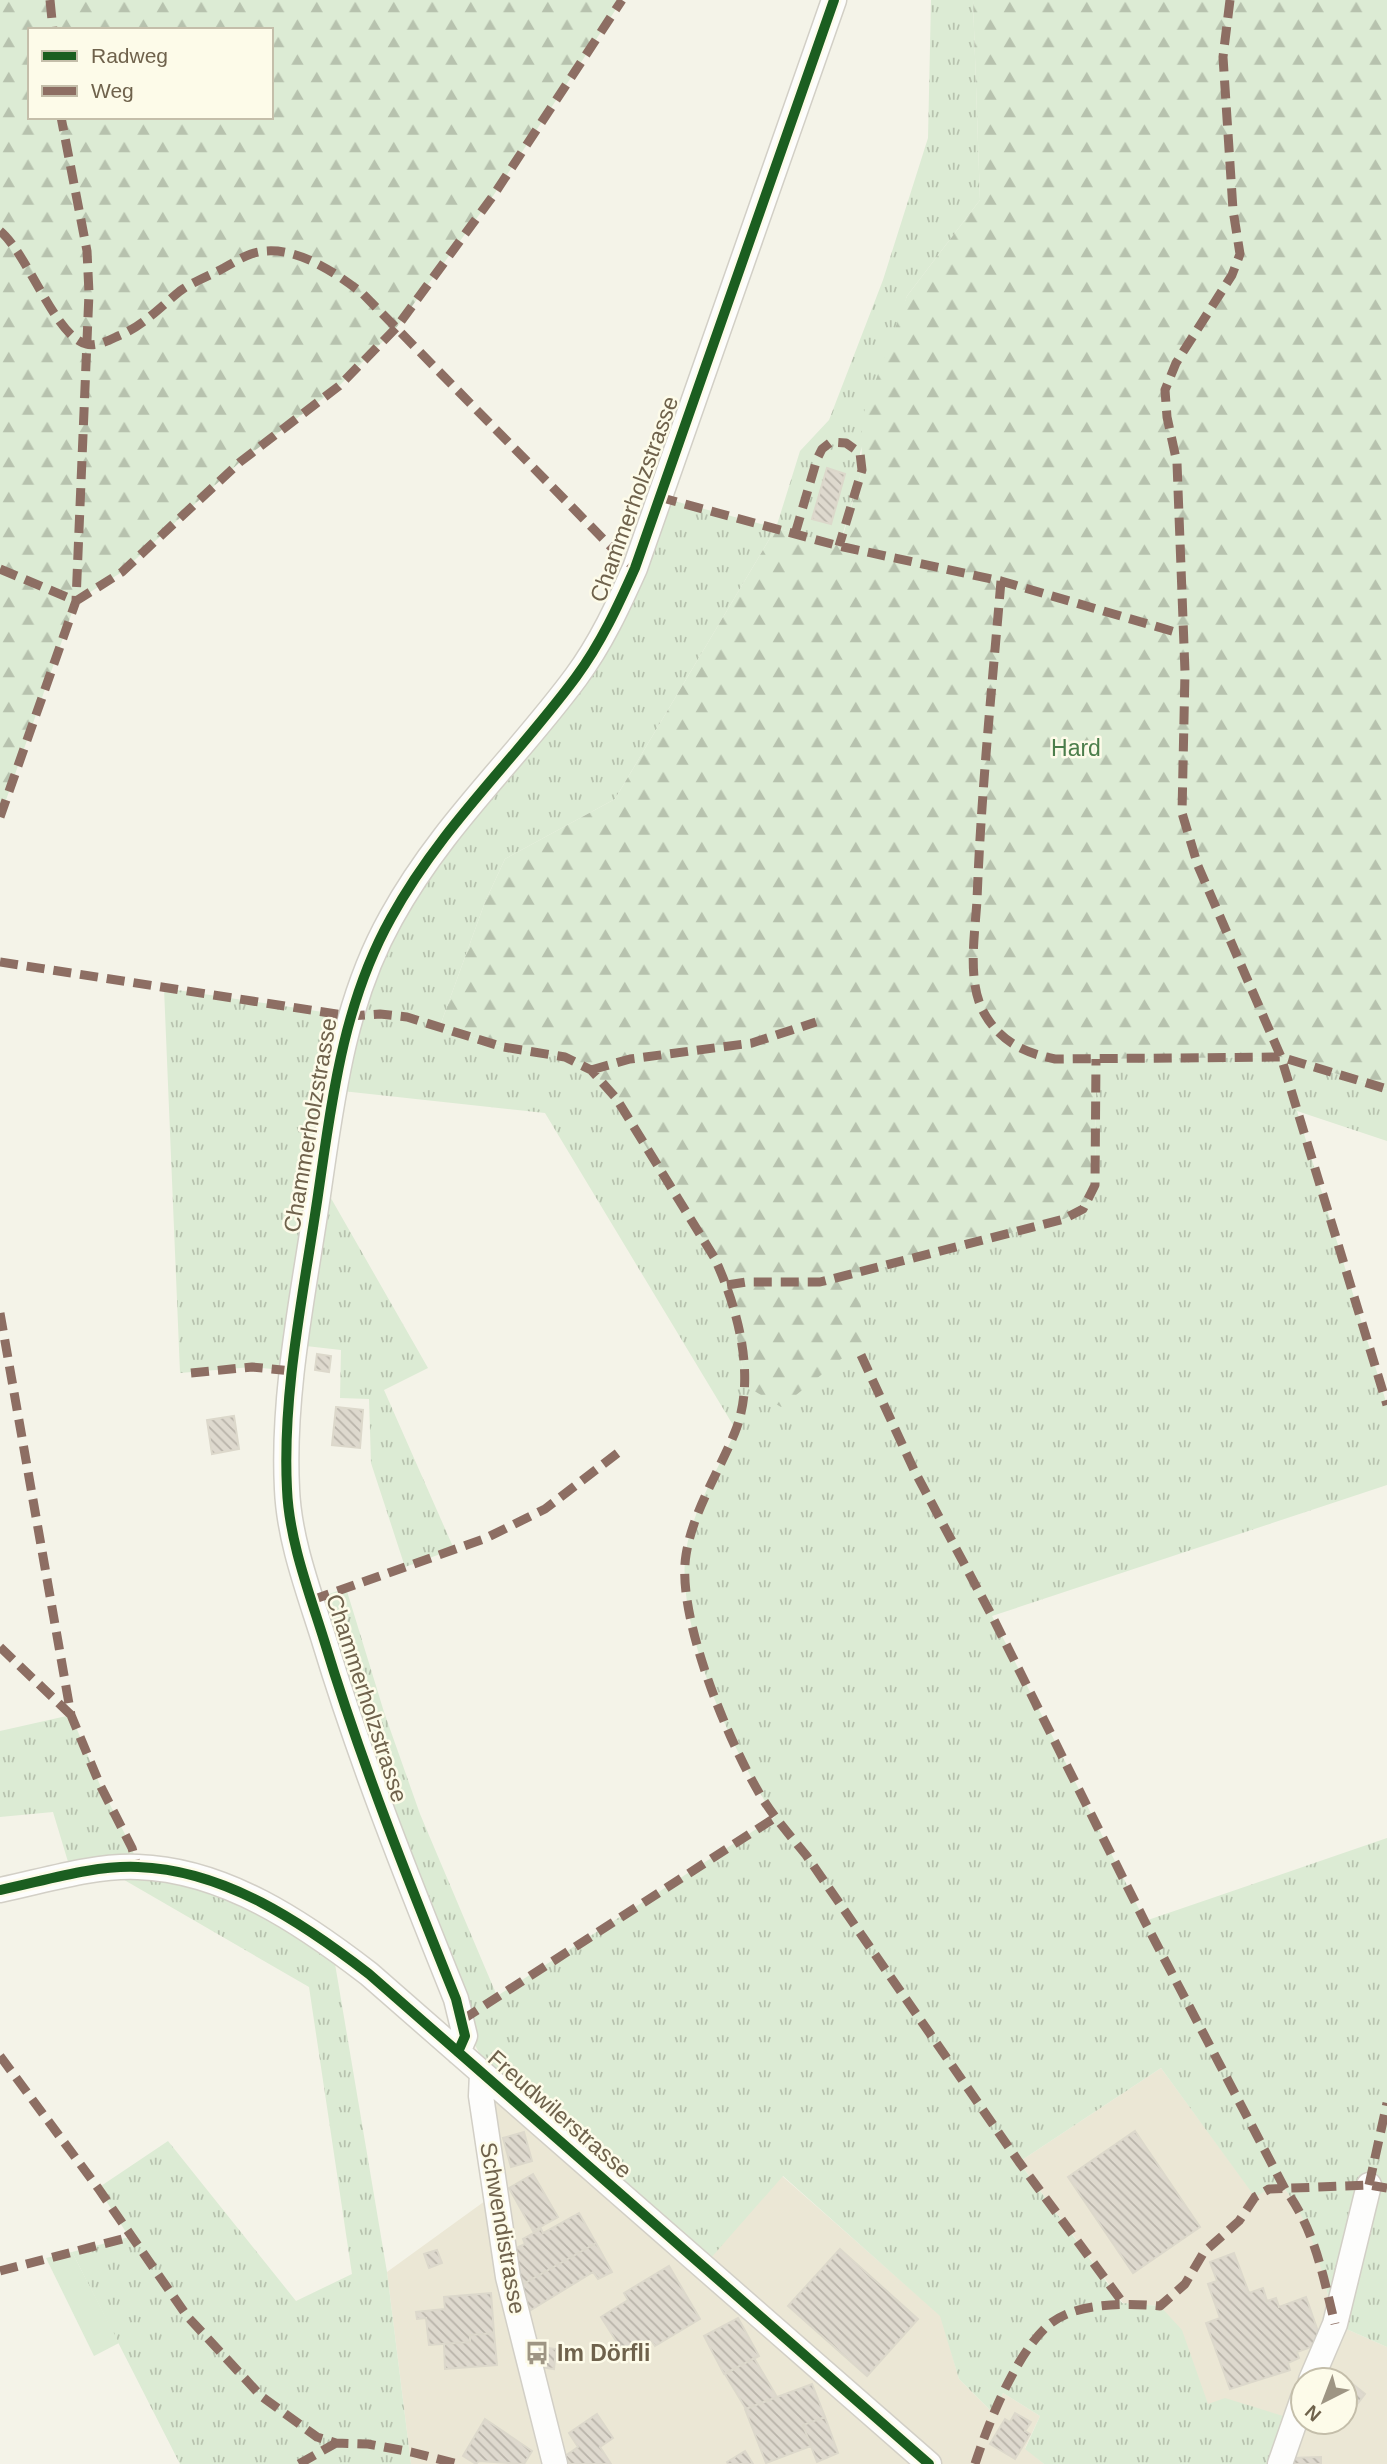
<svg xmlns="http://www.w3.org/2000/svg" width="1387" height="2464" font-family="Arial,sans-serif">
  <defs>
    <pattern id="grass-tufts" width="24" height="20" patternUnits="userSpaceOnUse" patternTransform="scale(1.75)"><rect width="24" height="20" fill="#dcebd4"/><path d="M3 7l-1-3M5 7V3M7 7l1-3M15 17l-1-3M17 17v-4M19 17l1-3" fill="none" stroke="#b7c2ae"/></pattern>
    <pattern id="forest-firs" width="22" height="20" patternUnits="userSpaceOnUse" patternTransform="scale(1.75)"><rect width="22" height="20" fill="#dcebd4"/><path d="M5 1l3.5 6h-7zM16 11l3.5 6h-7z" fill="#b7c2ae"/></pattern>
    <pattern id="building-back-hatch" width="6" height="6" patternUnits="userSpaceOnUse" patternTransform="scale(1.75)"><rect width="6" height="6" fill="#ded9ce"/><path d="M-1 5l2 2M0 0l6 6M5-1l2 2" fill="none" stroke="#b8b3a9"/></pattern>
  </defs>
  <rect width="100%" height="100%" fill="#f4f3e8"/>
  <path fill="#ebe7d5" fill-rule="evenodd" d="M1161,2068L1255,2196L1269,2189H1285L1302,2212L1316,2246L1335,2324L1387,2347V2464H1280L1293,2419L1208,2404L1160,2306L1123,2303L1019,2162ZM1303,2380H1345V2422H1303Z
    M495,2095L782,2176L941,2316L959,2379L993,2413L1003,2393L1040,2416L1025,2448L1044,2464H411L387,2272L496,2193Z"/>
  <path fill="url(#grass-tufts)" d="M931,0H973L980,200L907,296L860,453L862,470L839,546L776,528L615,799L505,859L485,902L440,1026L503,1047L565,1057L591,1070L616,1098L714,1257L727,1285L746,1386L857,1274L1064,1219L1095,1185L1096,1059L1281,1057L1387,1089V1141L1297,1111L1387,1405V1485L992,1616L1145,1921L1387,1838V2347L1335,2324C1323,2276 1315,2230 1285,2189H1269L1255,2197L1161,2068L1019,2162L1122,2303L1160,2306L1182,2330L1208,2404L1225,2398L1293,2419L1280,2464H1044L1025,2449L1040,2416L1003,2393L994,2414L959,2379L940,2316L783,2176L703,2267L489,2072L462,2020L312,1600L346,1588L384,1712L420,1814L497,1996L775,1817C734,1755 679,1635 685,1559C689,1515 718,1470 736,1430L545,1113L333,1090L320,1179L428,1368L384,1390L454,1549L405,1567L371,1463L369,1399L340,1398L341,1350L297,1345L293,1371L252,1367L180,1373L164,988L349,1016L388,924L556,702L659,497L776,528L800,451L829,420L883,280L928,138Z
    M71,1715L100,1785L132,1848L137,1866L179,1872L332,1946L387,2272L411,2464H180L72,2252L129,2237L98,2188L168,2141L296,2301L352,2274L309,1987L107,1870L72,1875L53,1812L0,1817V1731Z"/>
  <path fill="url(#forest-firs)" fill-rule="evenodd" d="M0,0H622L493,196L396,328L339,386L240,462L122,572L76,601L0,817ZM30,30H271V117H30Z
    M973,0H1387V1089L1281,1057L1096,1059L1095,1185L1083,1209L1064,1219L857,1274L865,1340L781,1407L746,1386L727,1285L714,1257L616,1098L591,1070L565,1057L503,1047L440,1026L485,902L505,859L615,799L776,528L840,546L862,470L861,420L907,296L980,200Z"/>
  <path fill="#dcebd4" d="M72,2252L119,2343L94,2356L46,2258Z"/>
  <path fill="url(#building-back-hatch)" stroke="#dcd8cb" stroke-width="2" d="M827,468L845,474L831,524L812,519Z
    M317,1354L331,1356L329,1372L315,1370Z
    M336,1407L363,1410L360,1448L332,1445Z
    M234,1416L239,1449L212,1454L207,1420Z
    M1135,2131L1200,2227L1133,2273L1068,2177Z
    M524,2132L532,2161L511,2167L503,2138Z
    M533,2174L558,2217L533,2231L509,2188Z
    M579,2213L596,2243L518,2287L509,2259L516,2248L525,2244L523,2239L541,2229L543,2233Z
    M596,2243L612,2272L598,2279L593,2272L526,2313L518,2287Z
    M840,2249L918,2319L867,2376L788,2306Z
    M437,2250L442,2263L429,2268L424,2254Z
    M1234,2253L1249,2293L1263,2288L1267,2301L1276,2298L1279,2307L1306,2297L1322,2343L1297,2352L1299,2358L1288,2363L1290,2370L1230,2389L1206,2323L1220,2318L1208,2284L1217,2281L1210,2262Z
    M669,2266L700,2319L655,2346L651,2340L625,2355L601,2317L628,2300L624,2293Z
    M491,2293L494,2333L470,2335V2342L429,2345L426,2318L417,2319L416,2312L445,2309L444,2297Z
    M738,2318L759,2356L724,2374L704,2336Z
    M494,2333L497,2365L445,2369L444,2344L470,2342V2335Z
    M541,2347L556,2349L554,2369L539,2367Z
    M754,2358L777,2397L746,2409L725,2374Z
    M1339,2373L1365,2394L1345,2420V2380H1334Z
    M812,2384L825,2417L803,2425L811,2446L766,2463L745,2409Z
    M1015,2413L1031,2422L1025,2431L1030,2434L1015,2459L990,2444L1005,2419L1010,2422Z
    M597,2414L613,2438L600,2447L611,2464H570L565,2456L578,2447L569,2433Z
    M825,2417L838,2453L817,2462L803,2425Z
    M485,2419L532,2451L524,2464L479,2461L476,2464L463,2456Z
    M745,2451L753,2464H728L727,2462Z
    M1321,2457V2464H1292L1291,2458Z"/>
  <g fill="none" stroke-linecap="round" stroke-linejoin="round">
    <g stroke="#d2cfc6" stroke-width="27">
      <path id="minor" d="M0,1890C44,1881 93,1865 138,1867C225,1870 303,1923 369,1974L929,2464
        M458,2052L465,2036L456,1999C408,1880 361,1762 324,1640C309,1592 289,1540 287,1489C282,1392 304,1291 318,1195C332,1099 343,1004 391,918C442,825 514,761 576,677C601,643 618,606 635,568L834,0
        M482,2073L481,2096L508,2277L555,2464
        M1311,2380L1335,2324L1369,2185
        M1280,2464L1303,2398"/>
    </g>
    <use href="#minor" stroke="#fdfdfc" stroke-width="24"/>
    <path stroke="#8d6e63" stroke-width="9" stroke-dasharray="18 9" stroke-linecap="butt" d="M50,0L53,30
      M1230,0L1223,57L1233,210L1240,254L1232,275L1176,363L1165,390L1167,417L1177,463L1185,672L1182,813L1198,866L1281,1057L1387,1405
      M0,231C28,254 55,336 86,344C95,347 108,341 116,337C142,327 159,308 180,291C191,283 206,277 218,271C228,266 240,258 251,254C290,241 333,271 362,293L617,553L635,568
      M659,497L839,546L1001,581L1182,634
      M795,534L817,459L822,449L831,442L846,443L860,453L862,470L839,546
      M0,569L76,601L122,572L240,462L339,386L396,328L493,196L622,0
      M1001,581C992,687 981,794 977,900C975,934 967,980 983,1011C999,1041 1024,1053 1055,1059L1281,1057L1387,1089
      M0,817L76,601L89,293L87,251L61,117
      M0,962L349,1016L380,1014L407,1017L503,1047L565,1057L591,1070L616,1098L714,1257C738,1308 757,1378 735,1432C719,1472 693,1511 686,1555C676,1615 727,1738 758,1791C771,1814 789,1834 806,1855L1019,2162L1123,2303
      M591,1070L630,1059L752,1043L816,1022
      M727,1285L746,1282H820L1064,1219L1083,1209L1095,1185L1096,1059
      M0,1313L71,1715L100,1785L132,1848L137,1867
      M861,1355L914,1470L992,1616L1145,1922L1285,2189C1315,2230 1323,2276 1335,2324
      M191,1373L252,1367L293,1371
      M312,1600L484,1539L545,1509L619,1452
      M0,1647L71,1715
      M462,2020L776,1817
      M0,2056L98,2188L187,2316L261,2396L317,2437L336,2443L368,2444L411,2452L458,2464
      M1369,2185L1387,2103
      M0,2271L130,2237
      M299,2464L336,2443
      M975,2464C988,2424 1017,2350 1051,2323C1078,2302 1129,2303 1160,2306L1185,2284L1204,2252L1239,2221L1255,2197L1269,2189L1369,2185L1387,2188"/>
    <g stroke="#fdfbe9" stroke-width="15">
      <path id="cycleway" d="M0,1890C44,1881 93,1865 138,1867C225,1870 303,1923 369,1974L929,2464
        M458,2052L465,2036L456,1999C408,1880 361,1762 324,1640C309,1592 289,1540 287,1489C282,1392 304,1291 318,1195C332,1099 343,1004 391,918C442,825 514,761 576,677C601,643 618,606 635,568L834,0"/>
    </g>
    <use href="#cycleway" stroke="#1b5e20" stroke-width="10"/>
  </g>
  <defs>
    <g id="bus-bare" transform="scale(1.89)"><path d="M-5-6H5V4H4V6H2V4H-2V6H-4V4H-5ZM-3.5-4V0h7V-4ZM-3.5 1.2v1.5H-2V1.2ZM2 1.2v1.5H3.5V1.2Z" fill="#9e9583" stroke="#fdfbe9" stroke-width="2.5" paint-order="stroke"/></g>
  </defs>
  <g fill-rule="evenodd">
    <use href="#bus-bare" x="537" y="2353"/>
  </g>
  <g text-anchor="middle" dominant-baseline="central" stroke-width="5" stroke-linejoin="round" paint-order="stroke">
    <g font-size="23" fill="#6f624c" stroke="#fdfbe9">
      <text transform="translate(634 499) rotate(-70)">Chammerholzstrasse</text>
      <text transform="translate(310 1125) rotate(-80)">Chammerholzstrasse</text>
      <text transform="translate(367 1698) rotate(72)">Chammerholzstrasse</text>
      <text transform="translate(560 2114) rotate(41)">Freudwilerstrasse</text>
      <text transform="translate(503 2228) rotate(80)">Schwendistrasse</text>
    </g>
    <g font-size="23" fill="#4c7e4b" stroke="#fdfbe9">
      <text x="1076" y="748">Hard</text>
    </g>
    <g font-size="23" font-weight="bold" fill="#6f624c" stroke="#fdfbe9" text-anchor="start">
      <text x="557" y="2353">Im Dörfli</text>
    </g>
  </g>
  <rect x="28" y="28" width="245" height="91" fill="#fdfbe9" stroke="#c4beaa" stroke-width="2"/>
  <rect x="42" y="51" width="35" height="10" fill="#1b5e20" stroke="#c4beaa" stroke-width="2"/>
  <text x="91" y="63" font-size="21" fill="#6f624c">Radweg</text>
  <rect x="42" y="86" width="35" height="10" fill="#8d6e63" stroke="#c4beaa" stroke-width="2"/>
  <text x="91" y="98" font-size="21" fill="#6f624c">Weg</text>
  <g transform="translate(1324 2401) rotate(222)"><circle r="33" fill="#fdfbe9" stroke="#c4beaa" stroke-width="2"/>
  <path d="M0-5L12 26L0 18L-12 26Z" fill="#9e9583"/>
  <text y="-10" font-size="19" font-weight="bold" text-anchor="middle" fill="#6f624c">N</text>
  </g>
</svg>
